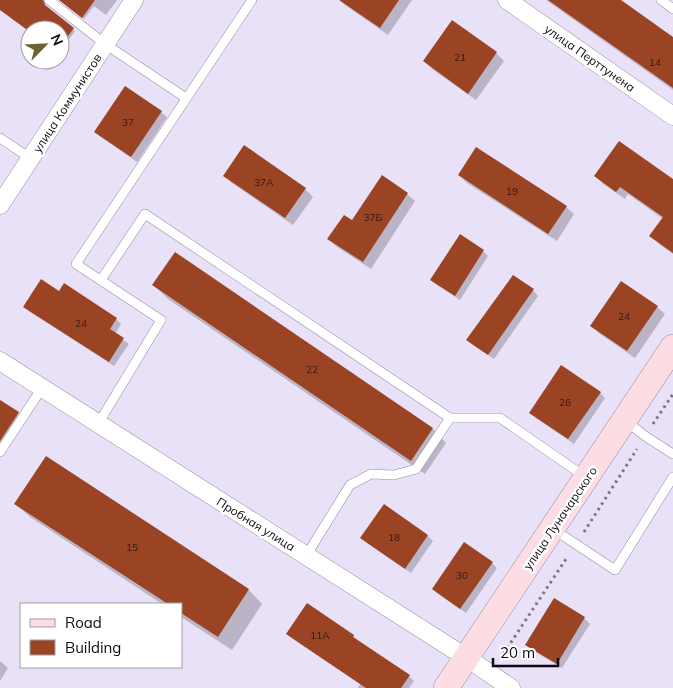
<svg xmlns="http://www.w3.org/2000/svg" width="673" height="688" font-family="Mulish,sans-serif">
  <rect width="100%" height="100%" fill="#e9e1f8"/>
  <path fill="#0003" d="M0,0H46L45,5L75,31L60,52V30H30V31L0,9Z
    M60,0H117L106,15L94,6L84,19Z
    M340,0H412L388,35L345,5Z
    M546,0H619L673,38V90Z
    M496,53L504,61L476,100L432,69L424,61Z
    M125,88L161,112L167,117L137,162L101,137L96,132Z
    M225,175L305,189L313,197L293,225L232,183Z
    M459,175L566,207L574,214L557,241L467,183Z
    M596,176L673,181V254L659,244L651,236L663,219L628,194L625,199L603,184Z
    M407,194L415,201L371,269L337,247L329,239L353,222Z
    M483,251L488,256L460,300L437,285L432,280Z
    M175,254L433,429L446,443L425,474L168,299L154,285Z
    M513,277L533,290L538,296L494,359L473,345L468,340Z
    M25,307L116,319L121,324L115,334L129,344L114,366L30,312Z
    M657,307L665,314L635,358L600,334L592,326Z
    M600,393L605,398L574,444L536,418L531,413Z
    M0,401L18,413L23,418L0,448Z
    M46,458L249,590L262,604L232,650L181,617V604H162L30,517L16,504Z
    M384,506L428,536L433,541L411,573L367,543L362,538Z
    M492,563L497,568L466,613L438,594L433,589Z
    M554,600L584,618L590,624L562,668L532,650L527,645Z
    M307,605L353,636L359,641L409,676L414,681L409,688H358L360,684L293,639L288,634Z
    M0,661L8,668L0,681Z"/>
  <path fill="#9a4423" d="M0,0H43L45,5L74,28L60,47V30H30V32L0,10Z
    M59,0H95L82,18Z
    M339,0H399L380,28Z
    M548,0H621L673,37V88Z
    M452,20L497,52L468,94L423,61Z
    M125,86L162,111L131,157L94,132Z
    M619,141L673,179V253L649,236L663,217L620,187L616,192L594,176Z
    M244,145L306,188L285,218L223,176Z
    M476,147L567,206L548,234L458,175Z
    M382,175L408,193L363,262L327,239L344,215L352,220Z
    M460,234L484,250L455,296L430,280Z
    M175,252L433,428L411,461L152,285Z
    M513,275L534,289L488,355L466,340Z
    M41,279L59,291L64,283L117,318L110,329L124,338L109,362L23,307Z
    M621,281L658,306L627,351L590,326Z
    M561,365L601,392L568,439L529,413Z
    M0,400L19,412L0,441Z
    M46,456L249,589L218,637L181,613V604H168L14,504Z
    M384,504L428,535L405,569L360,538Z
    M464,542L493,562L460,609L432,589Z
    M554,598L585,617L557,664L525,645Z
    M307,603L354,635L353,637L410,675L401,688H366L286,634Z"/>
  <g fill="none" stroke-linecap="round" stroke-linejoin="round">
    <g stroke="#958da2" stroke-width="10">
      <path id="lane" d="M49,0L105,44L186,98
        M661,0L673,9
        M0,138L30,158
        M101,280L145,214L450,418L416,469L394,475L371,474L350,485L306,556
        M450,418H500L584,476
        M626,421L645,436L673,454
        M98,424L161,320L76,264L252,0
        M0,452L42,388
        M553,529L615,570L673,477"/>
    </g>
    <g stroke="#958da2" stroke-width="19">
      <path id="street" d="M507,0L673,116
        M0,205L134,0
        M0,361L467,658L511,688"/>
    </g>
    <g stroke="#958da2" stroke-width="26">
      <path id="secondary" d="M446,688L673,347"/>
    </g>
    <path stroke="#7a7484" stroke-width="3" stroke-dasharray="2.5 4" stroke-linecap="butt" d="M653,424L673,394
      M584,532L637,449
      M500,659L568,556"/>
    <use href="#lane" stroke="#fff" stroke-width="9"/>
    <use href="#street" stroke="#fff" stroke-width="18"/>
    <use href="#secondary" stroke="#fcdde4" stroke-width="25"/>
  </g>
  <g text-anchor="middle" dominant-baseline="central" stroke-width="5" stroke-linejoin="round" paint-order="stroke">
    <g font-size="10" fill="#311917">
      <text x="460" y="57">21</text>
      <text x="655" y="62">14</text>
      <text x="128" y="122">37</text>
      <text x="264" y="182">37А</text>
      <text x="512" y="191">19</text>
      <text x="373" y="217">37Б</text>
      <text x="624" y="316">24</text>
      <text x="81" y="323">24</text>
      <text x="312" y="369">22</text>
      <text x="565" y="402">26</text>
      <text x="394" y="537">18</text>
      <text x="132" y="547">15</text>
      <text x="462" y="575">30</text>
      <text x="320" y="635">11А</text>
    </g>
    <g font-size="12" fill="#0e0b13" stroke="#fff">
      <text transform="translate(590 58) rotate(35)">улица Перттунена</text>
      <text transform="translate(67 103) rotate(-57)">улица Коммунистов</text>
      <text transform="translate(560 518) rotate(-56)">улица Луначарского</text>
      <text transform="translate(256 524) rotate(32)">Пробная улица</text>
    </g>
  </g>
  <rect x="20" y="603" width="162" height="65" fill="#ffffff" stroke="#9f9da1"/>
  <rect x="30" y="619" width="25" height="8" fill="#fcdde4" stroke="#9f9da1"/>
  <text x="65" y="628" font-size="15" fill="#0e0b13">Road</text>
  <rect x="30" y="640" width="25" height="15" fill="#9a4423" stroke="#9f9da1"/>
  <text x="65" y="653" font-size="15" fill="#0e0b13">Building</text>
  <g transform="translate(45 45) rotate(66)"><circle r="24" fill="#ffffff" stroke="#9f9da1"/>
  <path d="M0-4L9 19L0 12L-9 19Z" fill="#6d622f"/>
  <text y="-8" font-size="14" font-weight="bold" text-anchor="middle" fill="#0e0b13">N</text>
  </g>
  <path d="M493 658v8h65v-8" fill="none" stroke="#0e0b13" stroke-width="2.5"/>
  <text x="500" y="658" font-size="15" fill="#0e0b13" stroke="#ffffff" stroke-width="4" paint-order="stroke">20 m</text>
</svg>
